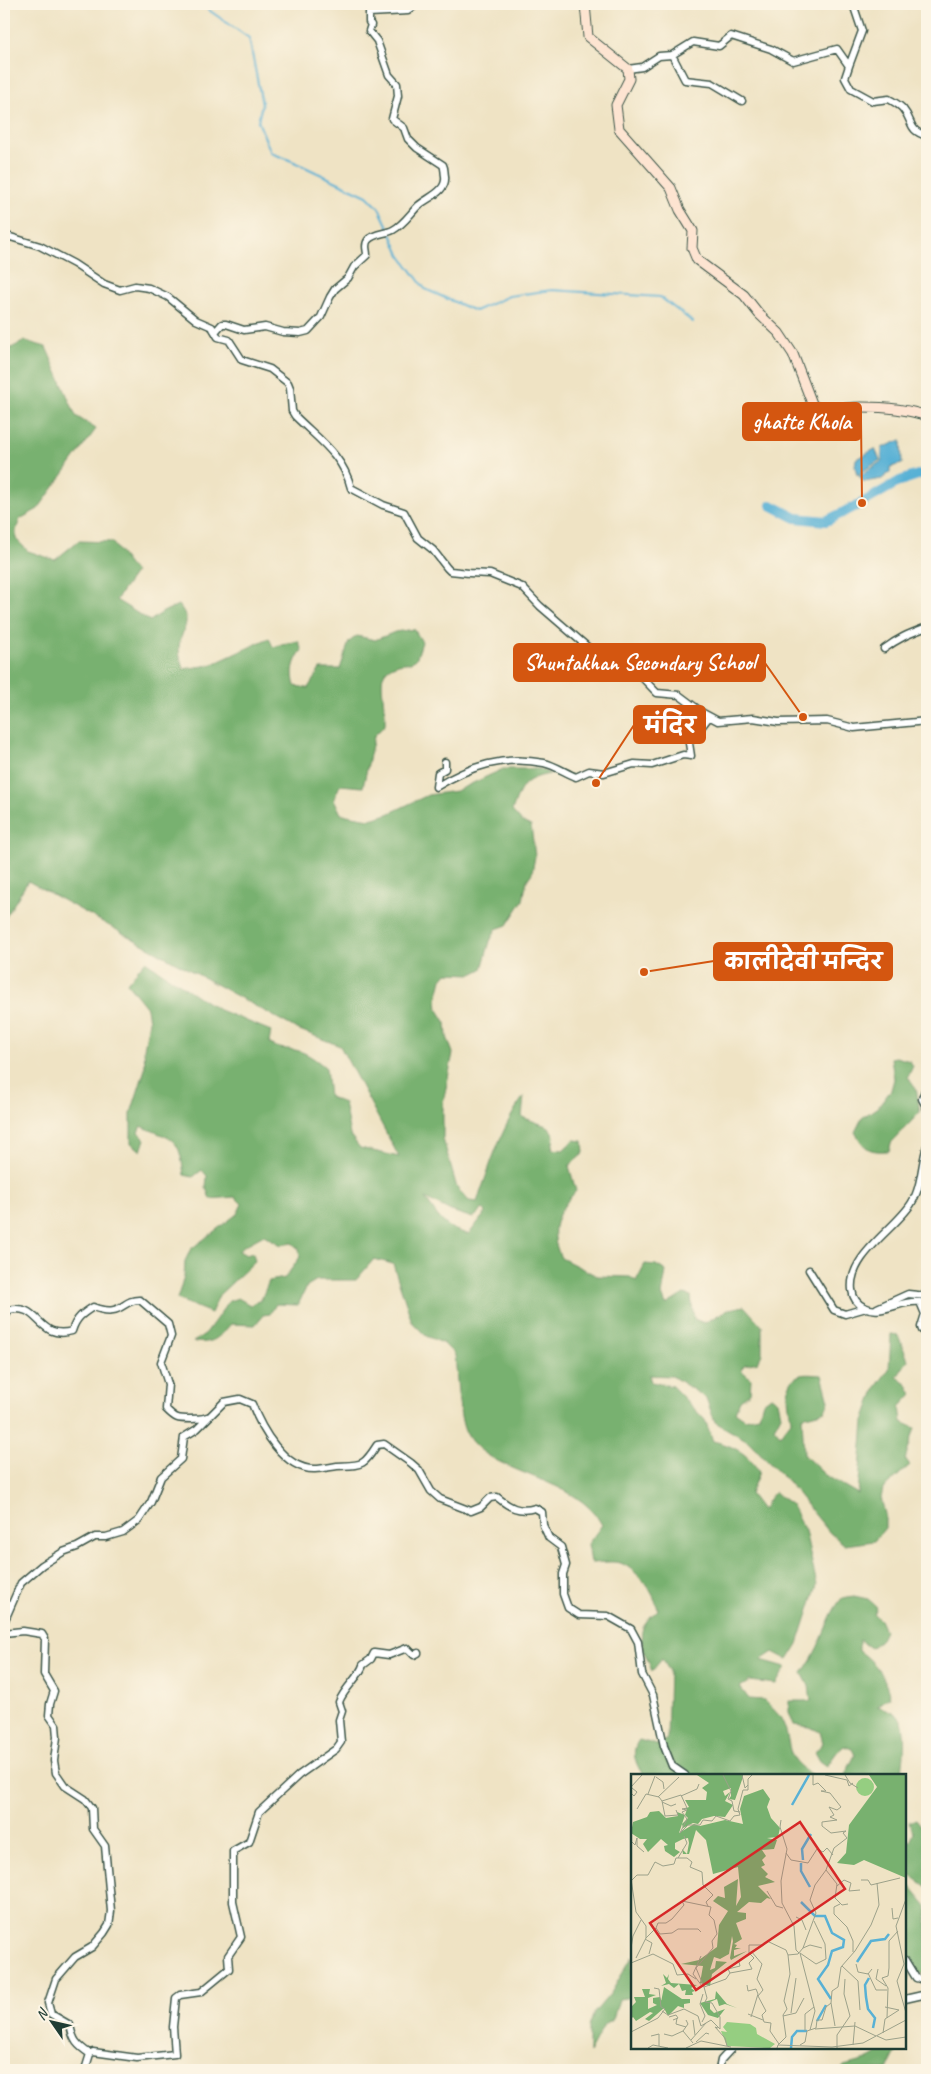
<svg xmlns="http://www.w3.org/2000/svg" width="931" height="2074" font-family="Caveat,'Playpen Sans Deva',sans-serif">
  <rect width="100%" height="100%" fill="#fcf5e5"/>
  <filter id="ink" filterUnits="userSpaceOnUse"><feTurbulence type="fractalNoise" baseFrequency=".02" numOctaves="2"/><feDisplacementMap in="SourceGraphic" scale="10" xChannelSelector="R" yChannelSelector="G"/><feConvolveMatrix kernelMatrix="1 2 1 2 8 2 1 2 1" color-interpolation-filters="sRGB"/></filter>
  <filter id="wash" filterUnits="userSpaceOnUse"><feTurbulence type="fractalNoise" baseFrequency=".0096" numOctaves="4" result="noise"/><feDisplacementMap in="SourceGraphic" scale="20" xChannelSelector="R" yChannelSelector="G"/><feGaussianBlur stdDeviation="1.12" result="paint"/><feColorMatrix in="noise" values="0 0 0 0 0 0 0 0 0 0 0 0 0 0 0 0 0 1.4 0 .05"/><feComposite in="paint" operator="in"/></filter>
  <g filter="url(#wash)">
    <rect width="100%" height="100%" fill="#efe3c4"/>
    <path fill="#78b16f" stroke="#4c7752" fill-rule="evenodd" d="M25,341L46,347L76,416L96,429L38,509L20,519L16,531V539L28,551L55,560L78,541L112,542L135,573L116,600L150,621L163,612L178,605C196,622 178,632 179,650C179,656 182,663 183,669L211,665L269,638L273,647L298,641L302,650C293,662 291,672 295,686L308,688L320,669H340L349,642L357,636L375,640L395,632L414,629L422,642L417,657L411,663C402,662 387,665 383,676C380,684 386,713 385,725L374,736L363,787L340,785L334,799L341,814L370,819L388,814L428,795L456,791L503,769H540L550,774C522,779 521,787 512,811L522,822L531,826L535,856L532,873L527,880L523,900L507,925L496,929L490,941L482,969L472,974L447,973L442,979L437,999L438,1010L446,1023L447,1037L453,1053L443,1103V1139L457,1188L469,1201L477,1202C490,1166 501,1127 524,1096L522,1117L549,1127L554,1136L552,1149L563,1150L574,1140L583,1141L584,1153L569,1166L576,1191C556,1213 548,1230 561,1258L597,1276L630,1277L636,1281L645,1264L656,1265L666,1271L662,1295L666,1305L684,1294L691,1296L694,1319L704,1323L729,1309L744,1306L762,1326V1354L758,1362L744,1365L741,1370L751,1379L750,1393L740,1400L735,1412L745,1419L759,1416L763,1402L771,1396L778,1401L781,1415L774,1428L780,1435L791,1421C790,1408 782,1383 798,1376C804,1373 815,1375 822,1375L829,1401L825,1411L802,1417L804,1455L825,1475L858,1494L864,1421L876,1387L889,1369L891,1334L898,1335L908,1360L897,1377L906,1383L912,1394L900,1407L902,1422L915,1428L905,1460L910,1465L883,1489L881,1498L885,1514V1528L874,1541L845,1545L830,1533L790,1484L748,1441L715,1422L706,1398L672,1376L649,1375L651,1382L672,1386L705,1420L713,1441C734,1446 748,1453 759,1472L750,1494L762,1510L774,1492L791,1504L805,1531L817,1585L798,1644L788,1660L773,1652L761,1660L786,1667L776,1684L750,1681L740,1687L749,1699L764,1700C769,1705 776,1711 780,1717C795,1743 780,1757 813,1775H643C636,1764 630,1752 639,1740L657,1745L667,1739L669,1670L662,1659L652,1671C642,1645 632,1630 658,1610C655,1593 639,1572 623,1564C615,1560 600,1563 591,1563L588,1544L602,1525C578,1476 493,1477 467,1435C458,1421 457,1373 455,1355L443,1343L426,1336L412,1322L393,1264L374,1259L356,1280H317L307,1286L298,1305L276,1304L270,1314L263,1315L255,1325L231,1324C217,1339 214,1344 193,1342L206,1333L229,1301L238,1298L250,1305L261,1300L269,1281L285,1278L300,1257L299,1249L292,1243L281,1245L264,1235L242,1247L239,1251L246,1255L253,1253L255,1261L219,1295L211,1313L177,1299L184,1277L185,1261L191,1249L237,1214L242,1204L235,1197L210,1199L206,1187L207,1176L202,1170L193,1177L184,1175C179,1136 175,1141 141,1126L138,1132L145,1139L141,1151L131,1143V1113L145,1069L144,1049L149,1021L147,1008L127,983L145,961L217,1009L271,1031L269,1043C280,1050 283,1048 295,1050C306,1052 318,1061 326,1068L329,1097L344,1103L350,1135L360,1148L399,1157L340,1046L297,1029L28,881L4,920V363L9,349ZM425,1198L451,1211L473,1218L483,1209L486,1212L469,1234C444,1229 439,1218 425,1198Z
      M896,1057L910,1061L913,1066L908,1077L916,1088L920,1112L891,1143L889,1151C869,1152 865,1150 855,1132L862,1118L879,1106L891,1090L894,1079L891,1058Z
      M854,1596L868,1599L877,1607L874,1614L880,1620L885,1631L881,1639L871,1648L859,1640V1651C877,1663 884,1676 890,1697L877,1706C886,1709 896,1712 901,1720C907,1730 904,1764 901,1775H845L855,1755L852,1749L844,1746L837,1752L827,1766L820,1761L815,1752L823,1743L820,1732L810,1727L794,1725L789,1712V1701H811L809,1686L802,1673C810,1662 817,1650 822,1637C829,1621 831,1612 842,1598Z
      M916,1819L927,1833V1887L905,1871V1837L910,1842L914,1833L909,1822Z
      M905,1880L927,1906V1976L916,1971L911,1963L908,1966C909,1974 910,1980 905,1986Z
      M632,1957V1997L619,1999L613,2019L604,2025L589,2053V2027L594,2013L611,1993Z
      M882,2048H898L887,2070H841L844,2066C858,2062 874,2061 882,2048Z"/>
    <path fill="#58b1d5" stroke="#3c7784" d="M901,440L902,464L890,467V472L882,479L864,482L859,476L882,461V448Z
      M875,449L880,460L857,475L855,466L856,459Z"/>
    <g fill="none" stroke-linecap="round" stroke-linejoin="round">
      <path stroke="#58b1d5" stroke-width="2" d="M200,4L249,38L262,104L258,121L271,153L292,161L367,196L379,208L389,229
        M391,234L400,255L425,289L475,311L509,296L552,290L660,297L693,322"/>
      <path stroke="#58b1d5" stroke-width="10" d="M771,505L796,518L826,521L862,503L900,481L927,472"/>
    </g>
  </g>
  <g filter="url(#ink)">
    <g fill="none" stroke-linecap="round" stroke-linejoin="round">
      <g stroke="#3e564a" stroke-width="9">
        <path id="street" d="M672,55L685,80L712,83L742,101
          M849,66L862,31L853,4
          M628,69L642,67L659,56L672,55L693,42L719,46L731,36L771,49L793,61L837,49L849,66L845,78L851,89L873,101L889,99C894,102 900,105 903,109C914,122 907,130 927,136
          M4,235L40,246L74,264L104,284L120,290L135,286L149,288L168,297L196,320L212,327L218,337L229,340L242,360L270,369L288,383L290,388L292,411L295,416C318,439 343,455 351,488L383,505L404,512L418,538L433,550L447,568L450,571L469,573L490,574L522,587L540,606L598,656L630,665L657,693L679,695L703,713L718,721L753,718L778,722L827,721L854,728L927,721
          M215,332L222,324H226L244,330L265,327L283,332L300,333L308,331L321,317L330,297L335,289L348,278L354,267L367,255C367,249 364,245 368,240C374,233 385,234 393,230C403,225 410,214 418,206C428,197 447,192 445,176C444,171 445,169 443,165L417,148L408,139L404,128L392,119L398,96L397,84L389,75L377,41L369,31L371,25L369,22V13L408,11L417,4
          M884,649C900,637 909,634 927,627
          M445,762V769L438,773L436,787C470,766 504,755 544,763C554,765 566,773 576,777L589,771L604,773L634,764L652,765L683,755L691,756L689,743L709,717
          M927,1085L922,1099L927,1108
          M927,1146C921,1165 922,1187 911,1204C894,1230 848,1256 852,1290C853,1297 857,1304 864,1307C883,1316 901,1299 920,1302L925,1314L921,1327L922,1330H927
          M809,1270L834,1310L845,1314L866,1308
          M877,1308L908,1294L927,1296
          M4,1319L9,1310C40,1302 37,1341 72,1331C76,1318 82,1314 93,1307C123,1318 121,1299 140,1300L168,1324L171,1336L161,1362L168,1384L166,1409C176,1419 177,1419 191,1419C197,1418 201,1420 207,1417
          M4,1622L21,1583L42,1565L63,1552L77,1547L95,1537H106L123,1532L139,1520L151,1502L161,1477L181,1459L184,1437L197,1429L224,1402L240,1399L252,1404C261,1428 284,1470 315,1469C322,1469 330,1467 337,1466C362,1465 363,1467 377,1445L384,1444L411,1463L419,1470L431,1491L440,1499L471,1511L481,1507L490,1498L497,1497C509,1507 519,1513 535,1508L542,1512L543,1525L549,1538L561,1547L566,1565L563,1574V1594L568,1608L579,1615L608,1616L631,1629L638,1642L642,1674L653,1695L664,1746L672,1766L685,1775
          M4,1633L23,1631L42,1634L45,1639L44,1674L54,1691L50,1704L49,1715L56,1725L57,1737L54,1761L56,1773L65,1786L85,1799L92,1808L93,1829L105,1846L111,1911L109,1925L104,1933L92,1947L75,1957L56,1979L48,2003L51,2014L70,2025C73,2041 77,2045 90,2054
          M905,1960L916,1978L927,1981
          M905,1999L927,1994
          M85,2070L90,2054L93,2052L137,2058L175,2054L173,2027L176,1998L180,1995L201,1992L229,1969L228,1956L241,1937L233,1902V1851L249,1842L259,1812L299,1775L336,1749L341,1742L339,1720L342,1711L339,1702C344,1688 361,1675 363,1665L371,1659L374,1653L389,1655L407,1648L414,1655L418,1653
          M719,2070L721,2060L732,2048"/>
      </g>
      <g stroke="#3e564a" stroke-width="11">
        <path id="secondary" d="M585,4L588,37L628,69L629,79L616,105L619,129L671,188L680,210L693,231L692,248L697,260L744,295L759,314L779,333L793,354L813,406C832,413 843,407 862,407C884,407 907,409 927,416"/>
      </g>
      <use href="#street" stroke="#fff" stroke-width="6"/>
      <use href="#secondary" stroke="#fde4d1" stroke-width="9"/>
    </g>
  </g>
  <g transform="translate(631 1774)">
    <rect width="275" height="275" fill="#efe3c4"/>
    <path d="M225 13a9 9 0 1 1 18 0a9 9 0 1 1-18 0ZM96,248L119,250L125,254L126,260L144,270L139,274L96,272L90,257L96,258L92,253Z" fill="#95ce81"/>
    <path d="M66,1H112V3L104,26L98,25L100,22V14L92,17L94,22L99,18L94,27L102,31L94,43L83,42L71,45L67,50L62,49L52,54L51,50L57,44L54,41L48,59L63,50L69,52L94,46L112,50L109,35L113,22L132,15L139,25L136,33L140,44L149,54L147,63L136,64L146,66L143,75L131,76L135,82L131,86L134,91L130,93L137,100L134,103L144,108L127,112L140,125L136,124L130,129L118,128L106,138L115,139V145L105,149L111,165L103,170L106,171L104,174H110L103,176V182L116,177L100,186L99,184L102,167L101,162L98,180L89,185L83,183L79,196L84,194L85,187L96,188L81,200L79,212L69,209L72,192L50,190L68,186L86,173L88,151L97,137L82,127L87,122L94,124L93,113L107,105L105,132L110,123L107,93L82,100L75,66L65,56L58,80H52L51,75L56,80L58,69L57,64L52,65L44,69V75L49,78L43,83L34,77L33,72L37,71L30,65L17,78L12,70L16,65H9L0,59L2,48L16,43L19,38L28,37L35,44L47,42L46,38L54,41L56,35H53L58,33L54,26H75L76,18L71,14L78,9ZM238,1H275V104L233,86L223,91L206,89L215,79L218,51L246,13ZM32,200L36,204L38,200L37,205L40,209L66,211L60,214L64,217L61,218L62,221H54L55,216L51,217L48,210L43,214L38,210L30,212L35,209ZM33,213L51,225H59V229L53,230V234L47,232L37,242L30,228ZM11,215H19L18,220L25,221L17,224V235L26,231L22,229V224L29,223L33,234L18,247L14,245L22,239L19,238L5,247L2,243L0,245V233L5,228L3,223H14ZM85,217L96,230L106,234L94,230L88,232L86,225L79,228V235L83,239L94,235L87,244L77,241L69,229L84,225Z" fill="#78b16f"/>
    <path fill="none" stroke="#58b1d5" stroke-width="2.5" d="M161,31L178,1M172,86L171,75L180,60M170,89V97L179,113M170,128L184,142H194L201,159L213,166L212,173L201,177L197,191L187,205L200,225M226,188L240,167L254,165L258,160M238,204L234,211L235,223L237,235L244,244L242,254M186,247L195,231M160,274L161,263L166,257H176"/>
    <path fill="none" stroke="#9ca18a" stroke-width="1" d="M92,1L100,17L97,25L101,27L103,37L109,38M111,1L114,14L117,11M194,1L216,6L218,12L222,9M214,1L219,9L227,14M25,3L32,8L33,15M0,13L11,1M0,19L3,22L6,18L1,14M17,20L24,2M50,22L66,15L68,10M27,23L48,3M31,27L34,42L47,41L45,36M31,28L40,32L45,30M6,35L15,20L28,23L31,27L50,21L56,34L51,35L56,36L51,38L56,45L49,59L57,51H69L72,46L81,47L85,42L99,47L103,42L109,41L107,35L112,16H117V5L121,1M150,46L149,53L156,75L150,107L151,129L163,152L165,176L168,179M0,67L4,71L6,64V72L13,78M155,79L160,86L177,89L186,75L192,78L196,74L202,81M47,84L56,69L53,62M195,96L206,110L204,124L211,131L217,130M0,105L5,138L15,152V164L5,184M1,106L6,101H17L24,88L32,92L43,90L45,84H56L61,88L59,93L71,98L72,111L82,121L75,128L77,132M230,106H237L240,111L269,104M206,112L213,106L220,109L218,117L229,116M136,117L145,132L152,134M275,125L265,152L273,190L266,207L275,239M209,130L203,133V140L216,153L222,167V178M261,134L262,145L267,144M165,143L171,146L175,156M25,154L27,149H35L41,145L53,131L51,127L80,133L78,141L83,146L86,160L81,167L82,174L65,194L73,213M15,164L25,154L29,160L41,159L47,155H67L70,158M14,165L21,169L18,180M0,174L2,162L10,146M172,174L179,171L191,174M120,177L131,190L126,205L132,216L127,222L135,237L131,241L133,248L140,249L139,257L148,270M169,179L184,237L179,256M169,179L185,190L195,185L194,170L183,147M70,182L62,200L71,212M0,189L22,180L42,190L46,201L57,200L65,205M225,190L227,198L237,200L241,195M211,192L227,207L229,236M247,195L245,205L255,212M99,199L97,195L109,192L108,188M237,199L245,216H256M116,211L117,217L125,215L127,220L120,243M73,213L95,205L99,199L121,195L118,189L123,184L118,179V171H133L136,167L155,176L157,181M73,213L76,224L74,228L81,229L89,243V255M200,229L204,252M31,237L37,241L53,235L67,242L70,252L80,246L89,255M160,239L165,204M117,240L132,246M152,242L165,239L173,224M38,243L45,241L47,244L42,246M46,244L45,250L55,253M256,244L257,214L251,204L257,202L258,194V167L267,157M55,246L57,250L52,257L62,269M62,246L64,261M71,248L74,242L69,230L72,220M87,254L84,253L94,264L96,272M184,255L224,252L245,262M174,257V240L183,233M0,258L27,244L34,235L30,233L28,215L23,214M252,259L254,245L268,236L254,233M33,260L41,262L52,257M20,262L28,260V272M246,262L255,266L275,263M60,266L75,249M65,268L75,259L78,260M147,271L155,263L152,241L156,235L153,227L159,200L157,181L167,180L172,174L185,139L179,126L184,111L195,96L203,74L216,64L212,59L215,57L200,59L191,52V48L206,46L199,43L203,41L198,33L206,36L210,33L199,19L190,17H195L187,9L182,11V1M169,271L174,268L176,257L185,254L186,246H191L195,233L200,229L201,217L207,213L210,193L224,177L240,151L248,131L246,109M222,271L224,248M17,274L22,271L37,274M55,274L70,267L100,273M146,274L147,271L201,273L232,269L275,246M206,274V261L219,242L213,220L214,205"/>
    <path fill="#d62828" fill-opacity="0.15" stroke="#d62828" stroke-width="2.5" d="M169,48L214,115L65,216L19,149Z"/>
    <rect width="275" height="275" fill="none" stroke="#1f3d34" stroke-width="2.5"/>
  </g>
  <path fill="none" stroke="#d45610" stroke-width="2" d="M862 503L861 421M803 717L765 663M596 783L634 725M644 972L714 961"/>
  <g fill="#d45610" stroke="#fcf5e5" stroke-width="2">
    <circle cx="862" cy="503" r="5"/>
    <circle cx="803" cy="717" r="5"/>
    <circle cx="596" cy="783" r="5"/>
    <circle cx="644" cy="972" r="5"/>
  </g>
  <g fill="#d45610" stroke="#d45610" stroke-width="2">
    <rect x="743" y="403" width="118" height="37" rx="5"/>
    <rect x="514" y="644" width="251" height="37" rx="5"/>
    <rect x="634" y="706" width="71" height="37" rx="5"/>
    <rect x="714" y="943" width="178" height="37" rx="5"/>
  </g>
  <g font-size="22" text-anchor="middle" font-weight="bold" fill="#fff">
    <text x="802" y="429">ghatte Khola</text>
    <text x="640" y="670">Shuntakhan Secondary School</text>
    <text x="670" y="733">मंदिर</text>
    <text x="803" y="969">कालीदेवी मन्दिर</text>
  </g>
  <rect width="931" height="2074" fill="none" stroke="#fcf5e5" stroke-width="20"/>
  <g transform="translate(52 2022) rotate(304)" stroke="#fcf5e5" stroke-width="4" paint-order="stroke">
  <path d="M0-4L9 19L0 12L-9 19Z" fill="#1f3d34"/>
  <text y="-8" font-size="14" font-weight="bold" text-anchor="middle" fill="#1f3d34">N</text>
  </g>
</svg>
